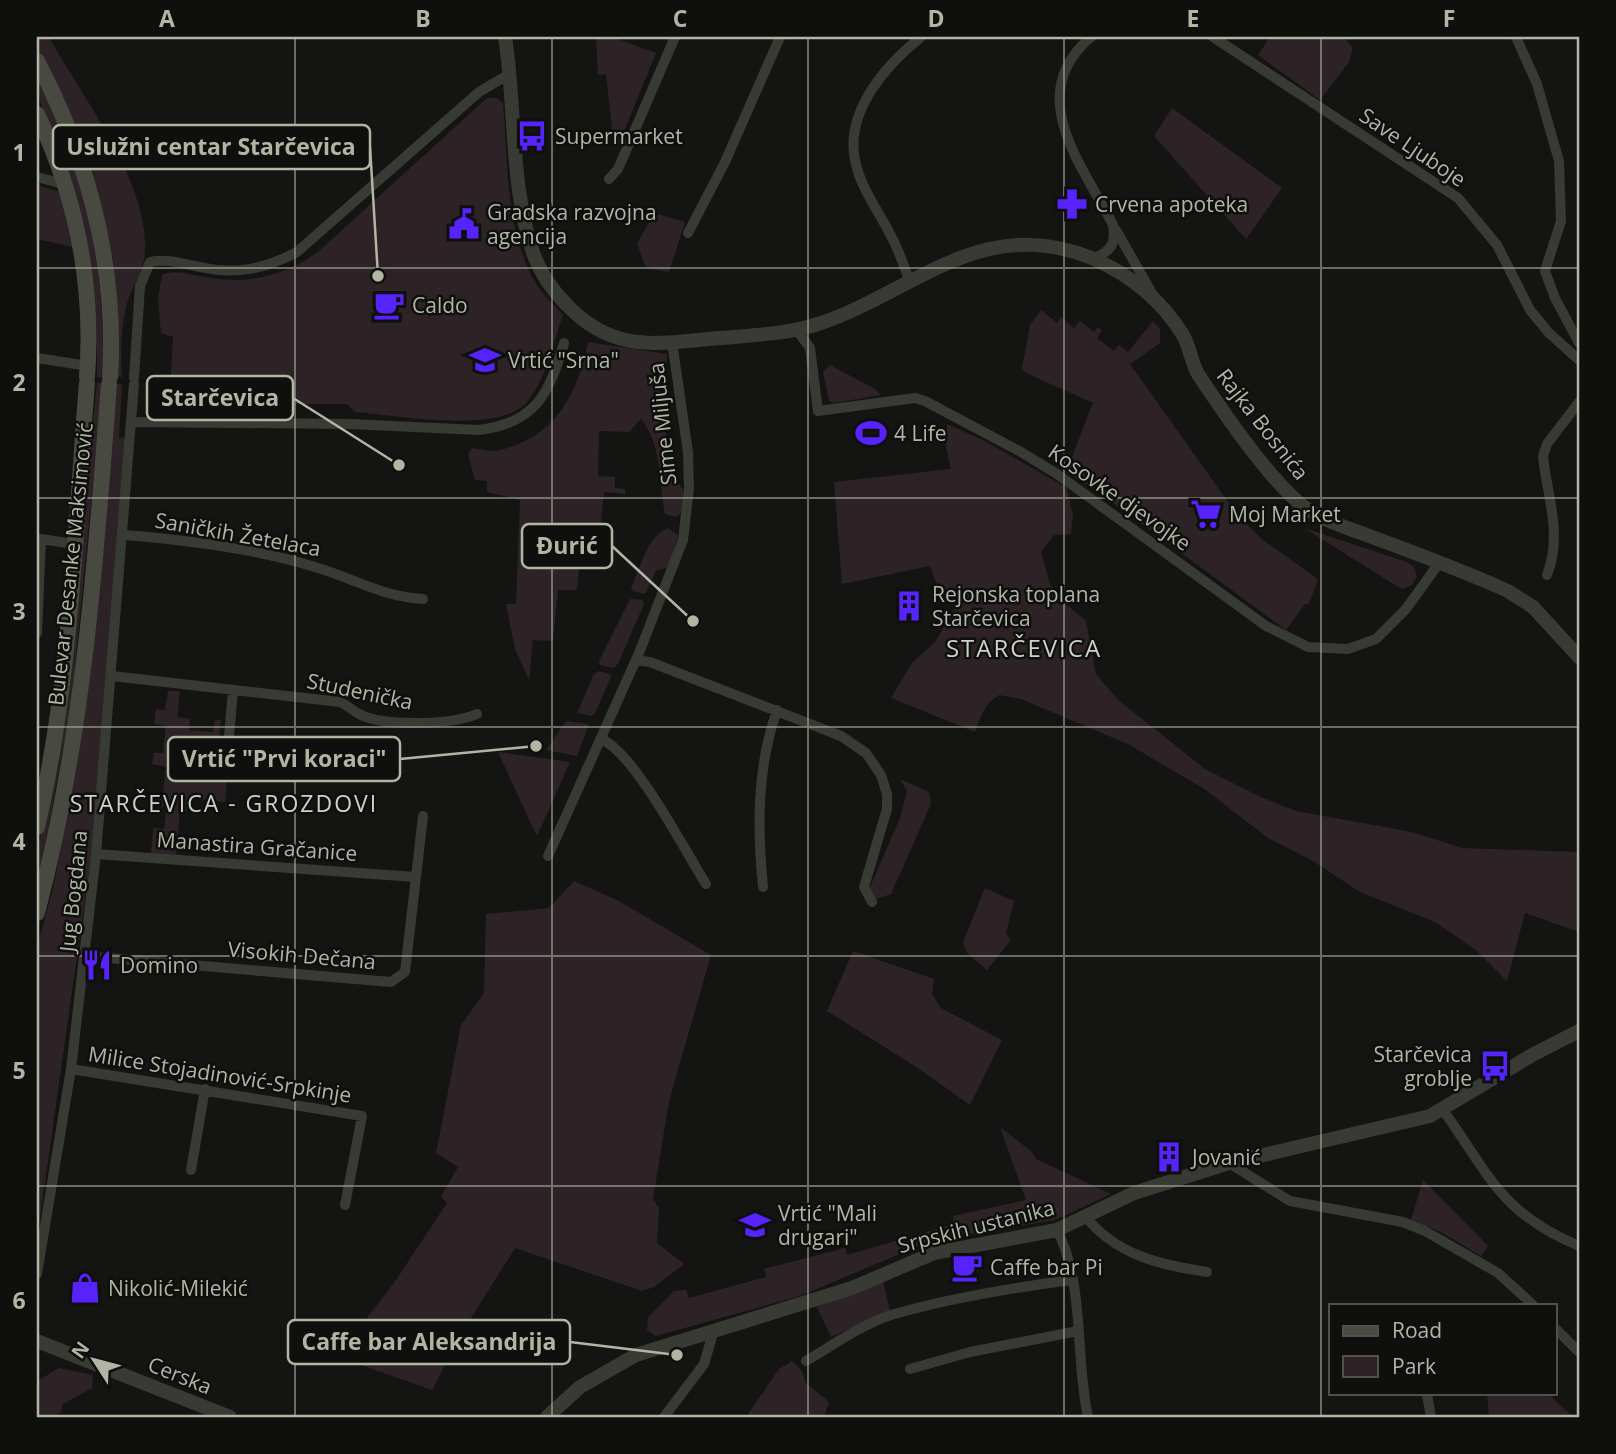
<svg xmlns="http://www.w3.org/2000/svg" width="1616" height="1454" font-family="'Open Sans',sans-serif">
  <rect width="100%" height="100%" fill="#141513"/>
  <path fill="#2d2326" d="M37,37H49C82,97 150,183 145,253C144,270 132,287 127,303C121,326 120,354 122,377H117L113,259L100,203L60,95L37,51Z
    M596,37H612L656,53L618,146L614,147L606,74L598,75Z
    M1270,37H1343L1353,47L1349,62L1320,100L1258,55Z
    M37,80C88,172 105,274 103,377H97C98,310 92,245 72,181C62,150 37,111 37,80Z
    M487,98H497L503,103C508,161 505,230 535,282C542,294 554,305 563,315C553,343 546,382 525,404C496,434 394,415 355,412L347,404H294V414L183,410L186,375H171L173,337L161,333L158,298L162,275C176,268 195,276 210,278C251,284 287,275 319,251Z
    M1172,108L1282,188L1246,239L1154,136Z
    M37,185L60,192L73,247L37,239Z
    M654,213L685,222L669,272L646,268L637,244Z
    M1041,310L1057,323L1061,317L1074,328L1080,321L1094,332L1098,327L1102,330L1097,338L1114,351L1119,345L1128,352L1153,321L1160,329V343L1130,364L1238,516L1263,540L1318,579L1309,604H1305L1286,630L1094,489L1066,472L1093,403L1026,373L1022,368L1030,325Z
    M588,342L667,354L666,369L658,372L672,482L680,485L683,490L682,512L676,517L665,514C659,484 662,444 641,419L629,432L599,431L598,476L615,477V488L625,489V494L604,492L599,540L582,538L577,590H558L553,641L533,640L529,680L515,649L506,604H516L520,500L487,492V481L475,480L468,454L472,448C480,449 487,451 494,451C501,451 509,447 516,445C560,429 580,386 588,342Z
    M830,365L875,389L881,395L834,403L829,401L823,372Z
    M97,383H103L71,706L37,888V856L64,702Z
    M117,384H122L119,438L126,437L92,850L37,1239V947L53,889L78,760Z
    M947,424L985,441L1067,488L1073,516L1071,534L1054,535L1041,552L1050,584L1063,602L1086,621L1096,674L1117,699L1205,769L1263,798L1296,811L1412,832L1462,848L1579,852V932L1525,913L1507,981L1476,950L1435,922L1360,892L1313,861L1268,838L1206,790L1128,744L1021,699L999,695C984,705 981,715 975,732L891,698L912,663L935,642L962,596L938,588L930,566L842,584L834,482L951,469L946,447Z
    M668,528L678,535L669,567L656,571L645,594L633,591L631,588C640,569 647,536 668,528Z
    M1304,528L1407,562L1414,567L1417,577L1412,585L1403,589L1395,585Z
    M630,599L643,600L644,604L618,664L613,668L600,665L599,661Z
    M599,671L612,675L595,713L592,716L577,713L594,674Z
    M168,691H180L177,717L190,719L189,730L213,732L215,720H221L217,759L229,761L225,802L189,798L187,811H180L176,855L151,853L153,828L164,829L167,807L151,805L153,793L163,794L166,767L152,764L154,753H163L166,726L154,724L156,709L165,710Z
    M566,721L589,724L577,756L546,750Z
    M498,752L570,762L537,836L532,826Z
    M900,779L929,792L931,804L891,894L873,900L867,894L900,818L907,791Z
    M574,881L617,900L711,955L669,1101L653,1199L659,1208L657,1243L684,1264L654,1287L642,1291L515,1248L458,1339L432,1390L364,1366L347,1344L394,1283L447,1203L441,1196L458,1167L436,1153L461,1025L484,993L486,914L549,908Z
    M985,888L1014,901L1006,933L1011,940L987,970L967,953L963,942Z
    M853,951L934,979L932,994L941,1008L1002,1040L970,1105L918,1068L827,1011Z
    M1000,1127L1032,1152L1036,1159L1111,1194L1055,1220L933,1240L800,1296L656,1336L647,1330L648,1317L674,1291L686,1290L689,1298L766,1277L764,1269L845,1248L847,1255L954,1224L953,1216L1026,1200Z
    M1423,1180L1488,1246L1481,1256L1439,1231L1411,1220Z
    M883,1281L890,1311L831,1337L817,1307Z
    M792,1361L802,1371L806,1383L829,1402L824,1417H746L779,1369Z
    M59,1368L93,1375L92,1388L63,1404L61,1412L52,1417H37L39,1380Z
    M1487,1393H1547L1573,1417H1489Z"/>
  <g fill="none" stroke-linecap="round" stroke-linejoin="round">
    <path stroke="#383a34" stroke-width="10" d="M1091,37C1022,95 1084,167 1113,225C1116,245 1111,251 1093,259
      M1213,37L1458,198L1497,245L1530,310L1549,333L1579,360
      M1516,37L1537,84L1559,161L1561,221L1545,271L1555,298L1579,343
      M37,177L67,185
      M609,179L618,169L675,37
      M1116,230L1153,295
      M688,233L725,162L780,37
      M909,279C903,264 898,248 890,234C878,210 860,187 855,160C845,111 886,65 921,37
      M796,329L810,348L818,411L915,398L925,401L1021,452L1057,474L1266,626L1308,647L1348,649L1376,639L1406,609L1439,563
      M37,358L88,366
      M134,378L140,286L150,262C166,258 184,264 200,267C235,275 265,269 297,252L479,92L511,73
      M133,422L349,424L479,430C536,423 549,394 564,343
      M124,535C187,540 254,548 315,567C353,578 383,597 423,599
      M1547,575C1563,534 1547,497 1543,456L1547,444L1579,402
      M37,633L41,539L74,544
      M636,660L650,662L841,736L866,753L881,775L887,794V809L864,887L872,902
      M112,676L340,702C347,705 352,710 359,714C384,727 451,725 477,714
      M233,690L227,759L342,774
      M601,739C634,752 685,851 706,884
      M96,854L415,877
      M548,856L639,653L683,540L689,488L688,452L672,342
      M763,887C757,827 757,767 777,710
      M85,956L391,982L405,972L423,816
      M71,1069L362,1116L345,1205
      M1443,1110C1489,1174 1500,1213 1579,1246
      M1229,1163L1290,1201L1403,1222L1425,1231L1498,1273L1533,1305
      M191,1170L205,1089
      M1085,1216C1116,1255 1160,1265 1207,1272
      M1057,1230C1085,1284 1075,1359 1088,1417
      M37,1274L71,1069L96,854L134,384
      M1555,1328L1579,1352
      M806,1361C833,1345 861,1325 891,1315C949,1298 1011,1288 1071,1280
      M910,1369L970,1352L1078,1331
      M1427,1395L1431,1417
      M664,1417L704,1364L714,1330"/>
    <path stroke="#383a34" stroke-width="14" d="M505,37C516,106 510,193 535,258C542,275 553,291 566,304C614,355 658,343 721,338C753,335 788,334 818,324C913,293 982,212 1094,259C1130,275 1162,301 1183,335C1190,347 1191,362 1198,374C1223,412 1263,471 1297,501C1318,520 1346,527 1372,537C1418,554 1464,571 1508,591L1533,607L1579,657
      M37,1341L230,1417
      M547,1417L580,1387L636,1355L852,1288L934,1253L1057,1230L1134,1193L1229,1163L1430,1116L1534,1054L1579,1031"/>
    <path stroke="#484a42" stroke-width="16" d="M37,61C88,159 117,266 110,377
      M37,114C76,196 94,286 87,377
      M37,827C71,683 75,530 87,383
      M37,913C83,740 96,561 109,384"/>
  </g>
  <path fill="none" stroke="#b1b6a4" stroke-width="2" stroke-opacity="0.55" d="M295,37V1417M552,37V1417M808,37V1417M1064,37V1417M1321,37V1417M37,268H1579M37,498H1579M37,727H1579M37,956H1579M37,1186H1579"/>
  <defs>
    <g id="bus-bare" transform="scale(2.415)"><path d="M-5-6H5V4H4V6H2V4H-2V6H-4V4H-5ZM-3.5-4V0h7V-4ZM-3.5 1.2v1.5H-2V1.2ZM2 1.2v1.5H3.5V1.2Z" fill="#5623fd" stroke="#0f100e" stroke-width="2.5" paint-order="stroke"/></g>
    <g id="pharmacy-bare" transform="scale(2.415)"><path d="M-2-6h4v4h4v4h-4v4h-4v-4h-4v-4h4Z" fill="#5623fd" stroke="#0f100e" stroke-width="2.5" paint-order="stroke"/></g>
    <g id="civic-bare" transform="scale(2.415)"><path d="M-.6-6.5H3V-4.5H.6V-3L4-1V1h2V6H-6V1h2V-1L-.6-3ZM-1.2 2.5V6h2.4V2.5Z" fill="#5623fd" stroke="#0f100e" stroke-width="2.5" paint-order="stroke"/></g>
    <g id="cafe-bare" transform="scale(2.415)"><path d="M-5.5-4.5H6V0H3Q3 3.5 0 3.5H-2.5Q-5.5 3.5-5.5 0ZM3-3.2v2h1.7v-2ZM-6 4.5H4V6H-6Z" fill="#5623fd" stroke="#0f100e" stroke-width="2.5" paint-order="stroke"/></g>
    <g id="school-bare" transform="scale(2.415)"><path d="M0-5L7-2L0 1L-7-2ZM-4 1L0 2.5L4 1V4Q0 6-4 4Z" fill="#5623fd" stroke="#0f100e" stroke-width="2.5" paint-order="stroke"/></g>
    <g id="stadium-bare" transform="scale(2.415)"><path d="M0-5a6.5 5 0 1 0 0 10a6.5 5 0 1 0 0-10ZM-3.5-1.8h7v3.6h-7Z" fill="#5623fd" stroke="#0f100e" stroke-width="2.5" paint-order="stroke"/></g>
    <g id="supermarket-bare" transform="scale(2.415)"><path d="M-6-5.5h2.5l.6 2H6L4.5 2H-2.5L-4.4-4H-6ZM-1.5 3.2a1.3 1.3 0 1 0 .1 0ZM3 3.2a1.3 1.3 0 1 0 .1 0Z" fill="#5623fd" stroke="#0f100e" stroke-width="2.5" paint-order="stroke"/></g>
    <g id="building-bare" transform="scale(2.415)"><path d="M-4-6H4V6H1V3H-1V6H-4ZM-2.5-4.3h1.7v1.8h-1.7ZM.8-4.3h1.7v1.8H.8ZM-2.5-1h1.7V.8h-1.7ZM.8-1h1.7V.8H.8Z" fill="#5623fd" stroke="#0f100e" stroke-width="2.5" paint-order="stroke"/></g>
    <g id="restaurant-bare" transform="scale(2.415)"><path d="M-5-6h1v4h1v-4h1v4h1v-4h1v5L-1.5 .5V6h-2V.5L-5-1ZM5-6V6H3V1.5H1.5Q1.5-4 5-6Z" fill="#5623fd" stroke="#0f100e" stroke-width="2.5" paint-order="stroke"/></g>
    <g id="shop-bare" transform="scale(2.415)"><path d="M-5-2.5h2.3a2.7 3.5 0 0 1 5.4 0H5L5.5 6h-11ZM-1.5-2.5h3a1.5 2.3 0 0 0-3 0Z" fill="#5623fd" stroke="#0f100e" stroke-width="2.5" paint-order="stroke"/></g>
  </defs>
  <g fill-rule="evenodd">
    <use href="#bus-bare" x="532" y="136"/>
    <use href="#pharmacy-bare" x="1072" y="204"/>
    <use href="#civic-bare" x="464" y="224"/>
    <use href="#cafe-bare" x="389" y="305"/>
    <use href="#school-bare" x="485" y="360"/>
    <use href="#stadium-bare" x="871" y="433"/>
    <use href="#supermarket-bare" x="1206" y="514"/>
    <use href="#building-bare" x="909" y="606"/>
    <use href="#restaurant-bare" x="97" y="965"/>
    <use href="#bus-bare" x="1495" y="1066"/>
    <use href="#building-bare" x="1169" y="1157"/>
    <use href="#school-bare" x="755" y="1225"/>
    <use href="#cafe-bare" x="967" y="1267"/>
    <use href="#shop-bare" x="85" y="1288"/>
  </g>
  <g text-anchor="middle" dominant-baseline="central" stroke-width="5" stroke-linejoin="round" paint-order="stroke">
    <g font-size="21" fill="#b1b6a4" stroke="#0f100e" text-anchor="start">
      <text x="555" y="136">Supermarket</text>
      <text x="1095" y="204">Crvena apoteka</text>
      <text x="487" y="212">Gradska razvojna<tspan x="487" dy="24">agencija</tspan></text>
      <text x="412" y="305">Caldo</text>
      <text x="508" y="360">Vrtić "Srna"</text>
      <text x="894" y="433">4 Life</text>
      <text x="1229" y="514">Moj Market</text>
      <text x="932" y="594">Rejonska toplana<tspan x="932" dy="24">Starčevica</tspan></text>
      <text x="120" y="965">Domino</text>
      <text x="1472" y="1054" text-anchor="end">Starčevica<tspan x="1472" dy="24">groblje</tspan></text>
      <text x="1192" y="1157">Jovanić</text>
      <text x="778" y="1213">Vrtić "Mali<tspan x="778" dy="24">drugari"</tspan></text>
      <text x="990" y="1267">Caffe bar Pi</text>
      <text x="108" y="1288">Nikolić-Milekić</text>
    </g>
    <g font-size="21" fill="#b1b6a4" stroke="#0f100e">
      <text transform="translate(1413 147) rotate(34)">Save Ljuboje</text>
      <text transform="translate(662 424) rotate(-96)">Sime Miljuša</text>
      <text transform="translate(1263 424) rotate(52)">Rajka Bosnića</text>
      <text transform="translate(1120 497) rotate(35)">Kosovke djevojke</text>
      <text transform="translate(238 534) rotate(10)">Saničkih Žetelaca</text>
      <text transform="translate(70 564) rotate(-84)">Bulevar Desanke Maksimović</text>
      <text transform="translate(360 691) rotate(12)">Studenička</text>
      <text transform="translate(257 846) rotate(4)">Manastira Gračanice</text>
      <text transform="translate(73 891) rotate(-84)">Jug Bogdana</text>
      <text transform="translate(302 955) rotate(5)">Visokih Dečana</text>
      <text transform="translate(220 1074) rotate(9)">Milice Stojadinović-Srpkinje</text>
      <text transform="translate(976 1226) rotate(-14)">Srpskih ustanika</text>
      <text transform="translate(180 1375) rotate(22)">Cerska</text>
    </g>
    <g font-size="23" letter-spacing="2" fill="#ced2c5" stroke="#0f100e">
      <text x="224" y="803">STARČEVICA - GROZDOVI</text>
    </g>
    <g font-size="24" letter-spacing="2" fill="#ced2c5" stroke="#0f100e">
      <text x="1024" y="647">STARČEVICA</text>
    </g>
  </g>
  <path fill="none" stroke="#b1b6a4" stroke-width="2.5" d="M378 276L370 147M399 465L293 398M693 621L612 546M536 746L400 759M677 1355L570 1342"/>
  <g fill="#b1b6a4" stroke="#0f100e" stroke-width="2.5">
    <circle cx="378" cy="276" r="7"/>
    <circle cx="399" cy="465" r="7"/>
    <circle cx="693" cy="621" r="7"/>
    <circle cx="536" cy="746" r="7"/>
    <circle cx="677" cy="1355" r="7"/>
  </g>
  <g fill="#0f100e" stroke="#b1b6a4" stroke-width="2.5">
    <rect x="53" y="125" width="317" height="44" rx="7"/>
    <rect x="147" y="376" width="146" height="44" rx="7"/>
    <rect x="522" y="524" width="90" height="44" rx="7"/>
    <rect x="168" y="737" width="232" height="44" rx="7"/>
    <rect x="288" y="1320" width="282" height="44" rx="7"/>
  </g>
  <g font-size="23" text-anchor="middle" font-weight="bold" fill="#b1b6a4">
    <text x="211" y="155">Uslužni centar Starčevica</text>
    <text x="220" y="406">Starčevica</text>
    <text x="567" y="554">Đurić</text>
    <text x="284" y="767">Vrtić "Prvi koraci"</text>
    <text x="429" y="1350">Caffe bar Aleksandrija</text>
  </g>
  <rect width="1616" height="1454" fill="none" stroke="#0f100e" stroke-width="77"/>
  <rect x="1329" y="1304" width="228" height="91" fill="#0f100e" stroke="#50524a" stroke-width="2"/>
  <rect x="1343" y="1326" width="35" height="10" fill="#484a42" stroke="#50524a" stroke-width="2"/>
  <text x="1392" y="1338" font-size="21" fill="#b1b6a4">Road</text>
  <rect x="1343" y="1356" width="35" height="21" fill="#2d2326" stroke="#50524a" stroke-width="2"/>
  <text x="1392" y="1374" font-size="21" fill="#b1b6a4">Park</text>
  <g transform="translate(94 1360) rotate(306)" stroke="#0f100e" stroke-width="5" paint-order="stroke">
  <path d="M0-5L12 26L0 18L-12 26Z" fill="#b1b6a4"/>
  <text y="-10" font-size="19" font-weight="bold" text-anchor="middle" fill="#b1b6a4">N</text>
  </g>
  <rect x="38" y="38" width="1540" height="1378" fill="none" stroke="#b1b6a4" stroke-width="2.5"/>
  <g font-size="23" text-anchor="middle" font-weight="bold" fill="#b1b6a4">
    <text x="167" y="27">A</text>
    <text x="423" y="27">B</text>
    <text x="680" y="27">C</text>
    <text x="936" y="27">D</text>
    <text x="1193" y="27">E</text>
    <text x="1449" y="27">F</text>
    <text x="19" y="161">1</text>
    <text x="19" y="391">2</text>
    <text x="19" y="620">3</text>
    <text x="19" y="850">4</text>
    <text x="19" y="1079">5</text>
    <text x="19" y="1309">6</text>
  </g>
</svg>
